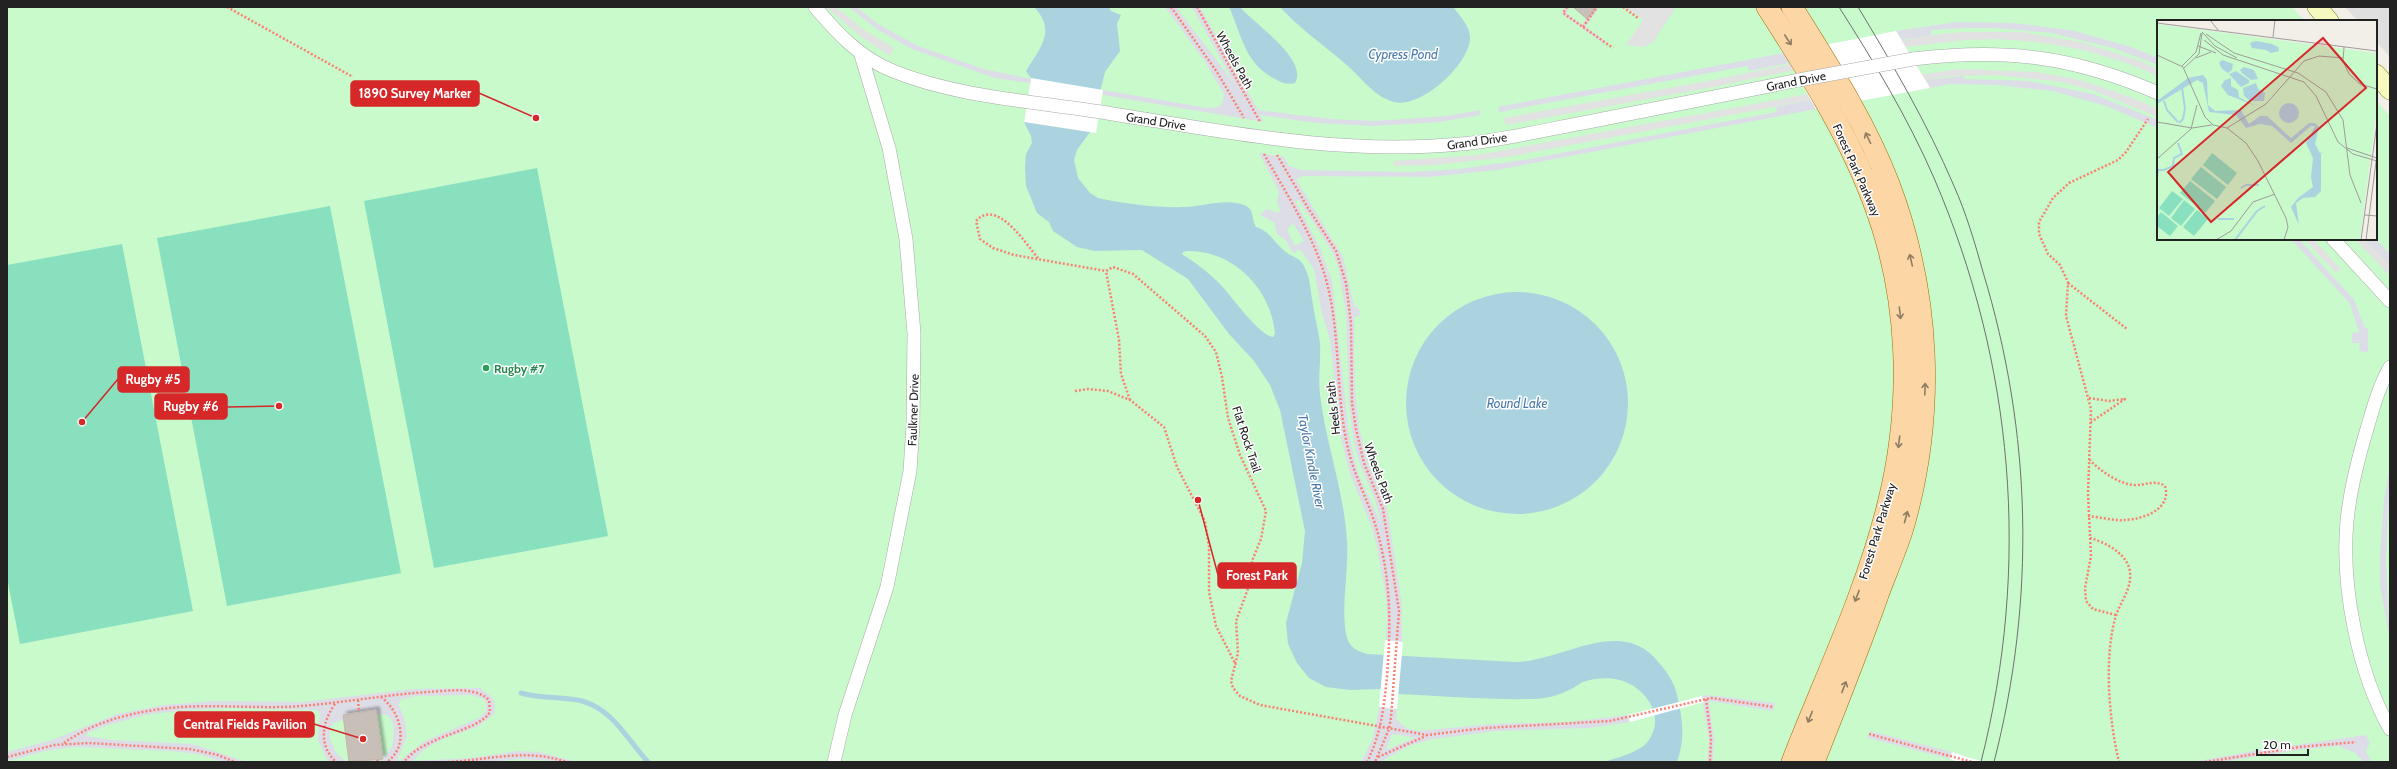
<svg xmlns="http://www.w3.org/2000/svg" width="2397" height="769" font-family="Cabin,sans-serif">
  <defs>
    <filter id="shadow"><feDropShadow dx="3.5" dy="-3.5" stdDeviation="1" flood-color="#0004"/></filter>
  </defs>
  <rect width="100%" height="100%" fill="#f2efe9"/>
  <path fill="#e0dfdf" d="M2345,7H2390V57L2376,41V21H2358Z"/>
  <path fill="#c8facc" d="M7,7H2292L2305,21H2158V239H2376V100L2390,116V762H7Z"/>
  <path fill="#88e0be" d="M537,168L608,536L434,568L364,201Z
    M330,206L401,573L227,606L157,238Z
    M122,244L193,611L20,644L7,578V265Z"/>
  <path fill="#e2e2e2" d="M826,7H836L864,30L894,48L890,56L860,36Z
    M1625,7H1676L1653,42L1644,47L1626,45L1643,20Z
    M1965,32H2022L2081,42L2140,61L2158,69V76L2124,62L2083,50L2038,42L1998,39L1964,40L1906,47L1713,87L1506,125L1504,118L1708,81L1931,35Z
    M1959,69L2037,72L2080,80L2133,98L2158,109V117L2094,91L2062,82L1995,75L1951,76L1874,88L1507,157L1434,165L1394,166V161L1478,155L1873,82Z
    M2304,239H2313L2341,269L2336,273Z
    M2355,239H2364L2390,265V276Z"/>
  <path fill="#dddde8" fill-rule="evenodd" d="M849,7H856L878,24L918,46L983,69L1031,79L1030,83L995,78L912,49L878,30Z
    M1165,7H1176L1234,83L1192,7H1200L1258,110L1331,119L1374,121L1447,116L1480,110V115L1440,122L1372,126L1317,123L1260,115L1264,122L1103,95V90L1207,108L1218,107L1222,103L1224,94L1204,60Z
    M1566,7H1570L1566,13L1582,25L1595,7H1599L1585,27L1606,42L1603,43L1561,13Z
    M1958,22L2014,23L2075,31L2131,47L2158,58V65L2113,48L2051,33L1993,28H1965L1931,30V35L1902,40L1896,31Z
    M1784,53L1789,63L1749,71L1747,66L1499,112L1498,107Z
    M1963,76L1964,79L2029,81L2093,94L2158,120V128L2106,106L2053,91L1997,85L1950,84L1930,88L1926,80Z
    M1811,100L1816,109L1497,170L1429,177L1304,176L1296,179L1343,257L1354,306L1359,309L1360,315L1354,318L1355,389L1359,427L1368,463L1387,508L1402,605V642L1386,640L1387,615L1386,598L1377,547L1372,528L1350,474L1340,434L1330,339L1322,314L1314,269L1301,251L1298,249L1295,253L1291,250L1286,240L1277,234L1274,222L1260,215L1266,209L1279,213L1280,211L1277,202L1279,192L1259,153L1284,157L1289,166L1301,170L1411,172L1459,169L1530,159L1728,121L1777,112L1776,107ZM1298,199L1333,253L1338,267L1346,312L1349,404L1354,443L1359,462L1375,500L1382,526L1358,473L1349,435L1332,280L1320,248L1296,202ZM1293,223L1304,241L1295,246L1287,230Z
    M2291,239H2299L2354,300L2365,328H2368V352L2359,351L2360,343H2352V333L2359,332L2350,304Z
    M2364,239H2376L2390,254V265Z
    M2390,466L2386,561L2390,641L2380,586V555L2384,499Z
    M480,688L492,697L495,705L494,714L477,727L443,739L422,751L413,761L470,758L519,751L539,752L577,762L519,759L490,762H400L407,754L425,741L481,717L486,711V702L482,698L470,695L417,696L400,700L399,706L405,720L407,736L398,758L399,762H360L383,759L392,747L394,730L392,720L387,715L377,714L376,710L343,715V720L333,723L330,728V740L337,754L347,762H328L318,740L320,714L317,710L232,708L185,710L145,715L108,725L89,732L86,736L111,740L192,744L247,762H224L198,754L171,751L73,747L45,751L7,761V752L52,740L117,714L164,705L215,701L303,702L413,689Z
    M1709,695L1775,703L1773,711L1709,701L1714,739L1713,762H1707L1709,742L1702,696Z
    M1379,707L1397,709L1396,719L1406,728L1416,731L1492,724L1568,722L1628,715L1630,722L1589,728L1496,731L1433,739L1408,746L1380,762H1361L1373,738ZM1392,734L1412,737L1414,738L1386,750Z
    M1870,731L1952,752L1950,759L1868,738Z
    M2366,735L2370,743L2366,751L2371,762H2364L2355,753L2338,746L2297,750L2221,762H2192L2254,751Z"/>
  <path fill="#aad3df" fill-rule="evenodd" d="M1034,7H1109L1111,11L1121,15L1117,24L1120,51L1105,72L1090,132L1077,150L1074,160L1078,178L1090,193L1098,198C1126,204 1157,208 1186,207C1203,206 1227,198 1244,205C1255,209 1251,219 1256,227C1271,232 1274,243 1286,252C1292,257 1300,258 1304,266C1310,277 1310,287 1312,299C1314,314 1318,328 1320,343C1321,360 1318,378 1320,395C1326,444 1344,491 1347,541C1349,570 1340,612 1347,638C1350,648 1358,651 1367,654L1516,662C1564,661 1622,614 1660,664C1667,672 1673,681 1676,691C1682,715 1686,737 1677,762H1603C1617,758 1641,752 1649,740C1657,727 1657,716 1650,703C1636,680 1611,674 1586,681C1581,682 1577,686 1573,688C1560,695 1547,699 1532,699C1488,700 1443,696 1398,694L1380,689L1350,690L1326,687L1309,678L1297,663L1288,644L1286,623L1302,563L1305,531L1280,410L1270,385L1254,361L1229,334L1188,279L1142,250L1095,251L1077,247L1053,231L1049,222L1037,213L1026,186L1025,167L1026,154L1032,143L1031,136L1024,122L1031,78L1026,71C1040,48 1057,31 1034,7ZM1186,251C1233,250 1271,288 1275,334L1273,337C1258,335 1231,295 1219,283C1209,273 1195,262 1183,255L1182,253Z
    M1229,7H1240C1253,23 1309,59 1295,83C1288,85 1282,83 1275,79C1244,63 1242,35 1229,7Z
    M1280,7H1453C1459,15 1469,25 1470,36C1472,62 1422,109 1394,102C1372,96 1360,75 1342,61C1321,43 1299,28 1280,7Z
    M1406 403a111 111 0 1 1 222 0a111 111 0 1 1-222 0Z"/>
  <path fill="#fff" d="M1896,31L1930,88L1816,109L1784,53Z
    M1031,78L1103,90L1096,133L1024,122Z
    M1385,640L1403,642L1397,709L1379,707Z
    M1702,696L1704,702L1630,722L1628,715Z
    M1952,752L1970,758L1986,762H1959L1950,759Z"/>
  <g fill="none" stroke-linecap="round" stroke-linejoin="round">
    <path stroke="#aad3df" stroke-width="5" d="M521,693C541,699 562,696 582,701C614,710 628,741 648,762"/>
  </g>
  <path fill="#c7bfb8" stroke="#c4b6ab" filter="url(#shadow)" d="M1573,7H1595L1587,19Z
    M376,710L383,759L349,762L343,715Z"/>
  <g fill="none" stroke-linecap="round" stroke-linejoin="round">
    <g stroke="#a9a9a9" stroke-width="14">
      <path id="minor" d="M815,7C837,33 860,58 893,71C954,96 1029,101 1094,111C1218,130 1335,156 1461,144C1505,140 1549,129 1593,121C1661,107 1730,94 1799,80
        M1913,59C2005,48 2073,56 2158,93
        M2333,239L2390,301
        M2390,367C2379,386 2373,408 2367,429C2358,459 2350,490 2347,521C2341,586 2358,673 2390,729
        M834,762L845,715L887,587L910,471L913,425L914,333L906,239L889,148L861,55"/>
    </g>
    <g stroke="#707d05" stroke-width="20">
      <path id="secondary" d="M2317,7L2329,21
        M2376,74L2390,90"/>
    </g>
    <g stroke="#a06b00" stroke-width="22">
      <path id="primary" d="M1767,7C1806,68 1846,130 1872,198C1910,295 1913,404 1888,504C1866,593 1825,677 1792,762
        M1792,7C1827,63 1865,121 1889,184C1931,295 1936,414 1903,528C1896,550 1887,571 1879,592C1859,649 1836,706 1814,762"/>
    </g>
    <path stroke="#fa8072" stroke-width="2.5" stroke-dasharray="2 2" stroke-linecap="butt" d="M227,7L353,77
      M1171,7L1217,72L1244,118
      M1197,7L1260,122
      M1567,7L1563,13L1613,48
      M1623,7L1638,18
      M1583,27L1597,7
      M1264,154C1286,193 1312,233 1325,276C1341,330 1335,389 1347,444C1353,475 1370,503 1378,534C1391,583 1391,625 1387,676C1384,707 1381,734 1367,762
      M1277,155L1308,208L1336,251L1346,283L1351,323L1352,403L1356,429L1364,463L1383,509L1399,611L1391,718L1389,729L1375,762
      M1038,258C1025,243 997,198 976,221L980,239L993,248L1014,255L1106,271
      M2068,283L2127,329
      M1075,391L1088,389L1108,391L1130,400L1164,427L1177,467L1205,521L1209,547V592L1216,626L1236,665
      M2089,398L2109,401L2125,399L2091,422
      M1130,400L1121,374L1119,340L1106,271L1113,267L1133,274L1205,336L1216,352L1222,377L1228,418L1240,455L1266,511L1261,539L1252,561L1253,575L1236,621L1238,653L1231,681L1233,688L1240,696L1260,705L1427,735L1485,728L1610,721L1711,698L1774,707
      M2088,516C2100,517 2114,521 2125,520C2144,519 2172,509 2165,486C2154,479 2145,486 2133,485C2118,483 2100,471 2090,460
      M2090,538C2105,542 2128,554 2130,572C2132,590 2119,603 2115,619C2104,659 2109,721 2119,762
      M2116,615L2093,609L2086,601L2085,588L2091,556L2088,494L2091,409L2066,316L2068,282L2060,265L2048,254L2039,234V222L2053,198L2069,183L2118,160L2126,152L2148,119
      M381,697C401,712 410,745 387,762
      M1706,699L1711,738L1710,762
      M358,700L359,712
      M335,704C322,722 318,745 336,762
      M1869,734L1972,762
      M64,743C91,724 122,715 154,710C198,703 240,708 284,707C332,705 380,695 428,692C447,691 475,686 489,700L490,712C478,732 424,735 404,762
      M7,757L54,745L89,743L190,749L218,755L235,762
      M1378,757L1426,736
      M377,760L378,762
      M448,762C488,760 527,748 566,762
      M2205,762L2299,747L2356,742"/>
    <use href="#minor" stroke="#fff" stroke-width="13"/>
    <use href="#secondary" stroke="#f7fabf" stroke-width="19"/>
    <use href="#primary" stroke="#fcd6a4" stroke-width="21"/>
    <path stroke="#707070" stroke-width="1" d="M1839,7C1874,62 1908,118 1934,178C2014,364 2031,565 1981,762
      M1858,7C1893,65 1927,123 1954,186C1966,213 1975,243 1983,272C2032,433 2036,599 1994,762"/>
    <g stroke="#a9a9a9" stroke-width="14" stroke-linecap="butt">
      <path id="minor-bridge" d="M1799,80L1913,59"/>
    </g>
    <use href="#minor-bridge" stroke="#fff" stroke-width="13"/>
  </g>
  <defs><path id="oneway-shaft" d="M-6 0H5M1.5-3L5.5 0L1.5 3" fill="none" stroke-width="1.6" stroke-linecap="round" stroke-linejoin="round"/></defs>
  <g stroke="#8f7c63">
    <use href="#oneway-shaft" transform="translate(1788 40) rotate(57)"/>
    <use href="#oneway-shaft" transform="translate(1868 138) rotate(-116)"/>
    <use href="#oneway-shaft" transform="translate(1911 260) rotate(-103)"/>
    <use href="#oneway-shaft" transform="translate(1900 313) rotate(83)"/>
    <use href="#oneway-shaft" transform="translate(1925 389) rotate(-88)"/>
    <use href="#oneway-shaft" transform="translate(1899 442) rotate(97)"/>
    <use href="#oneway-shaft" transform="translate(1906 517) rotate(-75)"/>
    <use href="#oneway-shaft" transform="translate(1857 596) rotate(111)"/>
    <use href="#oneway-shaft" transform="translate(1844 687) rotate(-69)"/>
    <use href="#oneway-shaft" transform="translate(1810 717) rotate(112)"/>
  </g>
  <circle fill="#2e9e5b" stroke="#fff" stroke-width="1.5" cx="486" cy="368" r="4"/>
  <g text-anchor="middle" dominant-baseline="central" stroke-width="3" stroke-linejoin="round" paint-order="stroke">
    <g font-size="12" fill="#222" stroke="#fff">
      <text transform="translate(1235 60) rotate(61)">Wheels Path</text>
      <text transform="translate(1796 81) rotate(-11)">Grand Drive</text>
      <text transform="translate(1156 121) rotate(9)">Grand Drive</text>
      <text transform="translate(1477 141) rotate(-8)">Grand Drive</text>
      <text transform="translate(1857 170) rotate(66)">Forest Park Parkway</text>
      <text transform="translate(1333 408) rotate(-96)">Heels Path</text>
      <text transform="translate(913 410) rotate(-88)">Faulkner Drive</text>
      <text transform="translate(1247 439) rotate(72)">Flat Rock Trail</text>
      <text transform="translate(1379 473) rotate(70)">Wheels Path</text>
      <text transform="translate(1877 531) rotate(-73)">Forest Park Parkway</text>
    </g>
    <g font-size="12" font-weight="bold" fill="#27864d" stroke="#fff" text-anchor="start">
      <text x="494" y="368">Rugby #7</text>
    </g>
    <g font-size="13" font-style="italic" fill="#4a7aab" stroke="#fff">
      <text x="1403" y="54">Cypress Pond</text>
      <text x="1517" y="403">Round Lake</text>
      <text transform="translate(1312 461) rotate(79)">Taylor Kindle River</text>
    </g>
  </g>
  <g transform="translate(2157 20)">
    <rect width="220" height="220" fill="#f2efe9"/>
    <path d="M0,4L220,33V87L203,220H0Z" fill="#c8facc"/>
    <path d="M55,133L80,153L71,165L46,145ZM44,147L69,167L60,179L34,159ZM33,161L58,181L48,193L23,173ZM15,171L26,179L12,196L2,188ZM27,180L38,189L24,206L14,198ZM40,190L51,199L37,216L26,207ZM4,192L21,206L13,216L0,206V197Z" fill="#88e0be"/>
    <path d="M99,21L115,24L121,27L122,31L114,33L109,30L95,28L93,23ZM65,40L76,44L75,50L71,53L65,49L62,43ZM87,47L97,50L101,59L94,60L85,53L83,50ZM79,51L92,60V63L84,67L72,54ZM46,55L50,60L51,85L58,91L84,90L92,104L103,96H110L134,118L152,103H158L162,107L158,124L163,133L166,132L164,134V171L158,177L146,178L139,183L142,205L134,187L141,178L156,167L154,157L156,138L149,123L158,106H154L134,123L115,106L103,104L89,108L79,95L52,92L46,63L40,60L0,84V81L31,58ZM74,58V66L81,70L82,77L99,86L71,75L64,66L68,60ZM99,63L101,69L108,73L107,81H93L87,76L86,68ZM122 93a10 10 0 1 1 20 0a10 10 0 1 1-20 0Z" fill="#aad3df"/>
    <path fill="none" stroke="#aad3df" stroke-width="2" d="M7,81L10,90L21,102M22,103L26,99L28,89L25,67M0,156L1,150H7L16,146L17,138L25,134L21,123M84,168L89,165H102M61,199H77M78,220L100,191L108,186"/>
    <path fill="none" stroke="#9f9d99" stroke-width="1" d="M53,0L61,10M0,3L220,31M45,12L58,26L80,38M49,14L77,33L141,53L169,72L186,100L193,155L204,183M116,17L118,0M47,20L66,35L147,62L159,76L181,122L196,134L220,141M41,26L59,33M187,27L186,41L192,54L203,64L220,69M0,35L26,47L48,97L56,105L70,108L109,84L147,41L162,36L186,38M39,38L54,32M25,46L39,32L44,13M27,48L42,34L45,13M0,102L35,108L55,105M70,108L89,123L101,141L129,198L131,207L127,220M190,128L220,138M0,139L34,109L40,85M208,195L220,196M59,220L74,211L96,182L118,174M204,220L220,103M209,220L220,134"/>
    <path fill="#d62828" fill-opacity="0.15" stroke="#d62828" stroke-width="2" d="M166,18L209,68L54,202L11,152Z"/>
    <rect width="220" height="220" fill="none" stroke="#222" stroke-width="2"/>
  </g>
  <path fill="none" stroke="#d62828" stroke-width="1.5" d="M536 118L479 93M82 422L118 379M279 406L227 407M1198 500L1218 575M363 739L314 724"/>
  <g fill="#d62828" stroke="#fff" stroke-width="1.5">
    <circle cx="536" cy="118" r="4"/>
    <circle cx="82" cy="422" r="4"/>
    <circle cx="279" cy="406" r="4"/>
    <circle cx="1198" cy="500" r="4"/>
    <circle cx="363" cy="739" r="4"/>
  </g>
  <g fill="#d62828" stroke="#d62828" stroke-width="1.5">
    <rect x="351" y="81" width="128" height="25" rx="4"/>
    <rect x="118" y="367" width="71" height="25" rx="4"/>
    <rect x="155" y="394" width="72" height="25" rx="4"/>
    <rect x="1218" y="563" width="78" height="25" rx="4"/>
    <rect x="175" y="712" width="139" height="25" rx="4"/>
  </g>
  <g font-size="13" text-anchor="middle" font-weight="bold" fill="#fff">
    <text x="415" y="98">1890 Survey Marker</text>
    <text x="153" y="384">Rugby #5</text>
    <text x="191" y="411">Rugby #6</text>
    <text x="1257" y="580">Forest Park</text>
    <text x="245" y="729">Central Fields Pavilion</text>
  </g>
  <rect width="2397" height="769" fill="none" stroke="#222222" stroke-width="16"/>
  <path d="M2257 749v6h51v-6" fill="none" stroke="#222222" stroke-width="2"/>
  <text x="2263" y="749" font-size="12" fill="#222222" stroke="#ffffff" stroke-width="3" paint-order="stroke">20 m</text>
</svg>
